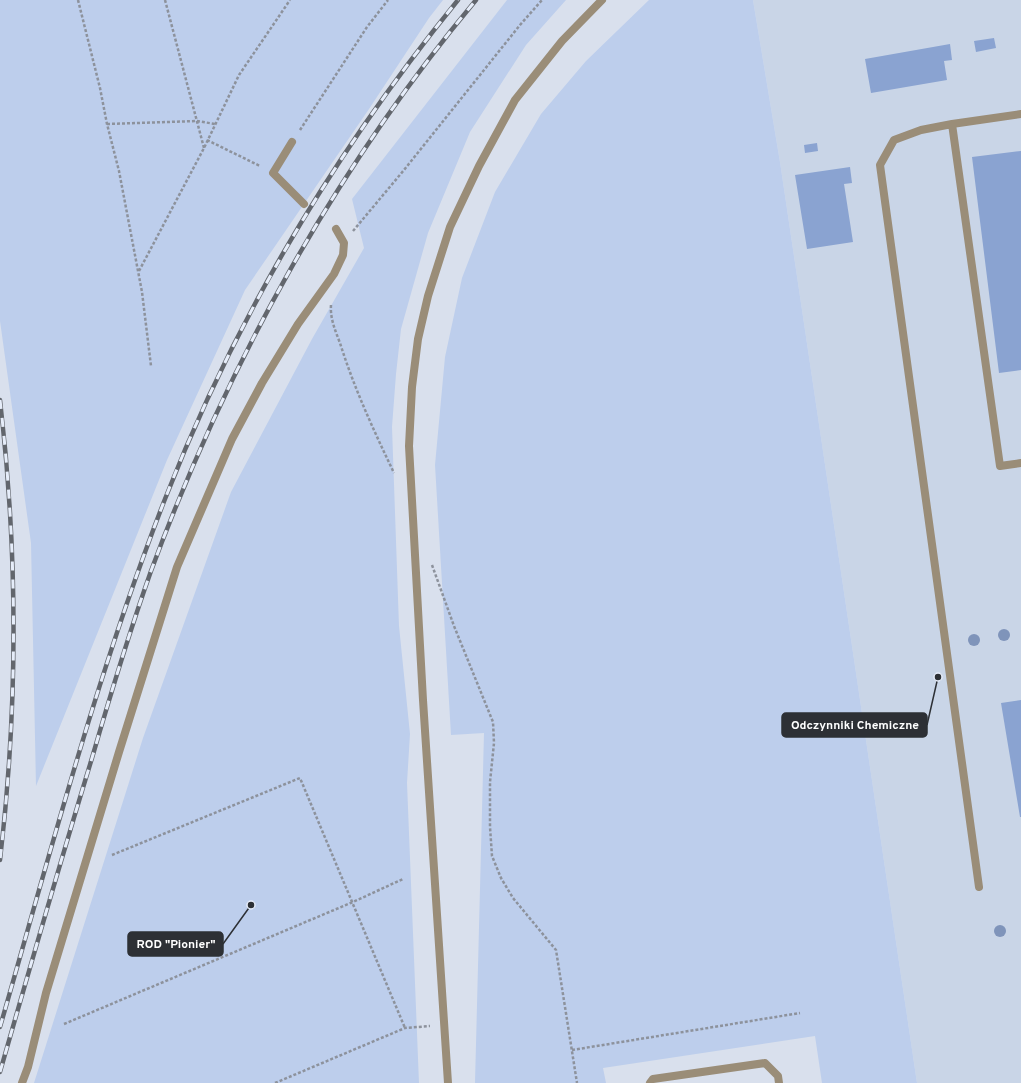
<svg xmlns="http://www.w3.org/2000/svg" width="1021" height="1083" font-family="Overpass,sans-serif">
  <rect width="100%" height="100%" fill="#d9e0ed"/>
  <path fill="#c9d5e7" d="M753,0H1021V1083H917L780,162Z"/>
  <path fill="#bdceec" d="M0,0H443L429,18L369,109L245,290L167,460L36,786L31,543L0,321Z
    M507,0H566L526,45L470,132L428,233L401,329L396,374L392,427L399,626L410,734L407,783L419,1083H34L143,738L231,492L312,339L364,248L352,199Z
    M649,0H753L780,162L917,1083H822L815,1036L603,1068L606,1083H475L484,733L451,735L435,465L445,357L462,278L495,192L541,114L586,61Z"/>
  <path fill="#8aa3d1" d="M994,38L996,48L976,52L974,41Z
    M950,44L952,60L944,61L947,80L871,93L865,59Z
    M817,143L818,151L805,153L804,145Z
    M1021,151V370L999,373L972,157Z
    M850,167L852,183L844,184L853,242L807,249L795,175Z
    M1021,700V817H1020L1001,703Z"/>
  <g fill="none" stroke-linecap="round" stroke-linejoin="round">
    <path stroke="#8d929c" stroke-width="2.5" stroke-dasharray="3 2" stroke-linecap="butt" d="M78,0L100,88L107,124L119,171L142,292L151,366
      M165,0L204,148
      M107,124L197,121L215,124
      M300,130L367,27L388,0
      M207,140L260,166
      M353,231L404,170L520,25L542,0
      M139,271L204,148L239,75L290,0
      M331,305C330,318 335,330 340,343C354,388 374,431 394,473
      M432,565L454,626L493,722L494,743L490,782V827L492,856L501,878L513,898L556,950L577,1083
      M112,855L300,778L405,1028
      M64,1024L353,902L403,879
      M572,1050L800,1013
      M275,1083L405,1028L430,1026"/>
    <path stroke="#9a8d78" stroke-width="8" d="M1021,114L952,124L1000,466L1021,463
      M952,124L921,130L894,140L880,165L979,887
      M292,142L273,173L304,204
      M22,1083L28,1067L46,993L119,752L177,567L232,439L262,383L298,324L334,274L343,255L344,243L336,229
      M650,1083L653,1079L765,1063L778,1076L779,1083"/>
    <path stroke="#9a8d78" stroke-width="8" d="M448,1083L423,700L409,446L412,387L418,339L428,296L450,227L479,166L515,100L562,41L602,0"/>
    <g stroke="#62666d" stroke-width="4.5">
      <path id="rail" d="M0,400C18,553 18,707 0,860
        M0,1027C51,850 98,671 165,499C235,319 336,150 458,0
        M0,1072C30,967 60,863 92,758C110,696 129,633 151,571C227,365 335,169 476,0"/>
    </g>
    <use href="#rail" stroke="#e6edfa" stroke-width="3" stroke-dasharray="9" stroke-linecap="butt"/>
  </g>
  <g fill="#7f94ba">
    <circle cx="1004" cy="635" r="6"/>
    <circle cx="974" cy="640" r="6"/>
    <circle cx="1000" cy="931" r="6"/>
  </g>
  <path fill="none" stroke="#2d3035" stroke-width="1.5" d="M938 677L927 725M251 905L223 944"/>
  <g fill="#2d3035" stroke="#e6edfa" stroke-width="1.5">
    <circle cx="938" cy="677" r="4"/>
    <circle cx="251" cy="905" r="4"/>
  </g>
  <g fill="#2d3035" stroke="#2d3035" stroke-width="1.5">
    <rect x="782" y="713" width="145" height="24" rx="4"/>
    <rect x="128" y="932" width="95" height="24" rx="4"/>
  </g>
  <g font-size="12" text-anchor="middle" font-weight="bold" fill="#fff">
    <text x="855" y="729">Odczynniki Chemiczne</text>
    <text x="176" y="948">ROD "Pionier"</text>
  </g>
</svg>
